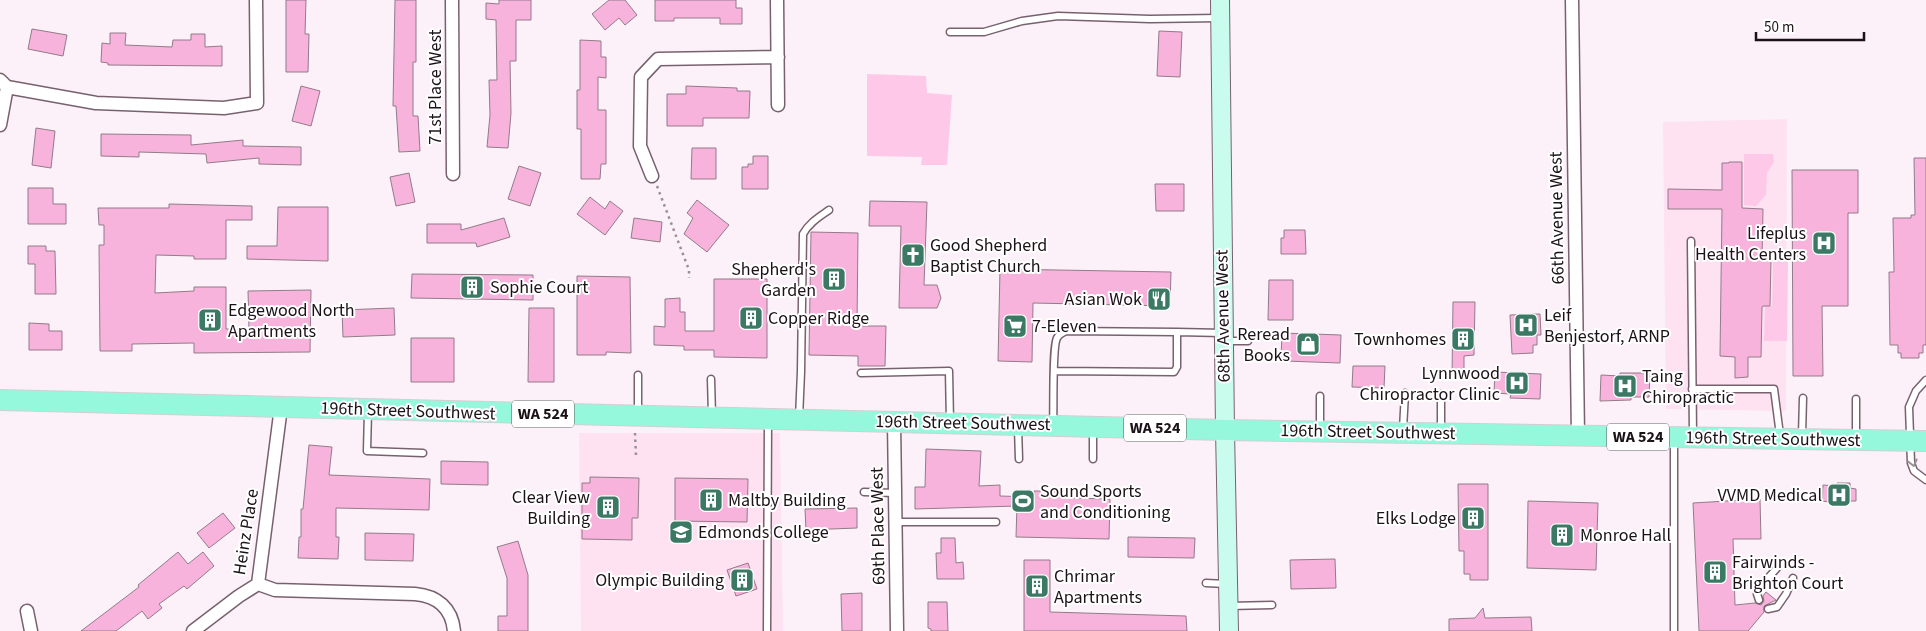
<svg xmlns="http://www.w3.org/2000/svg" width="1926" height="631" font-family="'Source Sans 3',sans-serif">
  <rect width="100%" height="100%" fill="#fcf1f8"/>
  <path fill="#fee2f2" d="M1787,119L1786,411L1666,409L1663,122Z
    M579,433H780L783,631H581Z"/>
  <path fill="#fec8e8" d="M867,74L926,76L927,93L952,95L947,165H921L922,157L867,156Z
    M1744,154H1773L1774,162L1767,173L1766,195L1756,206L1744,205Z
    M1773,258H1788L1787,341H1764L1765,306H1772Z"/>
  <path fill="#f7b3dc" stroke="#937b89" d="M286,0H306L305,34H309L308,72H286Z
    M395,0H416V62H413V116H418L420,151L399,152L396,106H393Z
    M499,0H531V20H516V61H510L511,113L508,148L487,147L490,115L489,80H497L496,20L486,19V3L499,4Z
    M609,0H625L637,15L625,25L619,18L605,30L592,14Z
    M655,0H736V8H742V24H720V18H674V21H655Z
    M32,29L67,35L63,56L28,49Z
    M1159,31L1182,32L1180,77L1157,76Z
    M110,33H126L125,45L172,47L173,40H191V34H205V47L222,46V66L108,65V63L101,62L102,43L110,44Z
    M580,40L601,41V57H606V78L598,77V110H606V164H601L600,179H581V129H577V90H580Z
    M301,86L320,91L311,126L292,121Z
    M686,86L737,88V91H750L749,118H703V126H667V94H686Z
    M36,128L55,131L51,168L32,165Z
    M101,134L191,135V145L243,140V146L301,147V165L259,164V158L207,163L206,154L139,152V157L101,156Z
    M692,148H716V179H691Z
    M753,156H768V189H742V167H748V164H753Z
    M1914,158H1926V345H1923V353H1919V358H1901V353H1898V345H1890L1889,272H1894L1893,218H1911V215H1915Z
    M1729,162H1742V208L1763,209L1762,258L1764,259H1771L1770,306H1763L1762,307L1761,357H1748V377L1735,378V357L1720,356L1722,209H1668V189L1722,190V163H1729Z
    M519,166L541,173L530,206L508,199Z
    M1792,170H1858V213H1848V306H1822L1823,376H1793Z
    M409,173L415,202L396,206L390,177Z
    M1155,184H1184V211H1156Z
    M28,188H53V204H66V224H28Z
    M590,197L605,209L610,201L623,211L605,235L577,214Z
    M697,200L729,225L707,252L684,234L693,218L687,213Z
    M870,201L927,202L924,285H937L941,298L937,308H899L901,226H869Z
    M169,204L252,206V220H226V259H194V256L156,255L155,293L194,291V287H226V329H249L248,291L311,290L310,352L194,353V343L132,344V351H100L99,245H104V225H99L98,208H169Z
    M278,207H328V261L247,259V246H277Z
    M504,218L510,237L477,247L476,243H427V224H461V230Z
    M634,218L662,222L660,242L631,238Z
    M1284,230H1305L1306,254H1281V238H1284Z
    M811,232L858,233L857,326H886L885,366H858V356L809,355Z
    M28,246H46V251H55L56,294H35V264H28Z
    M1000,269L1171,272L1170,306L1033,303L1032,362L998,361Z
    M412,274L533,275V300L411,298Z
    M577,276L630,277L631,353L606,352V355H577Z
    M714,279H767V358L714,357V350H684V346L654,345V326L665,327V299L680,298V312H685V331H714Z
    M1269,280H1293V320H1268Z
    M1453,302H1475L1474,355L1464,356V376H1452Z
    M394,308L395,335L343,337L342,310Z
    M529,308H554V382H528Z
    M1540,314L1541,335H1537V345H1533V353L1512,354L1510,315Z
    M29,323L49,324V331H62V350H29Z
    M1282,333L1341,335L1340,363L1285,361V358H1281Z
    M411,338H454V382H411Z
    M1353,366H1385L1384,388L1352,387Z
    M1495,372L1541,374L1540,399L1510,398L1511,394L1494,393Z
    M1620,373H1650L1649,397H1631V400L1600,401L1601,375L1620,376Z
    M309,445L332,447L329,475L430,479L429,510L336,508V537H339L338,559L298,558L299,537H301V509H303Z
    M926,449L981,451L979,486L1000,485V496L1034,497V491H1070V498L1110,499L1109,539L1016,537L1017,506L915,509V487H925Z
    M441,461L488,462V485L441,484Z
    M590,477L639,478L638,518H632V540L582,539V483H590Z
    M675,478L748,479L747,522L675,521Z
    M1837,483H1850V488L1856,489V501H1846V504L1822,501L1823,485L1837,486Z
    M1458,484H1488V580H1470V574H1464V551H1459Z
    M1760,499L1761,539H1733L1735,605L1755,603L1761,605L1764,601L1763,596L1766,592L1776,600L1764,606V612L1748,631H1699L1693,503Z
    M1528,501L1598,503L1596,570L1527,568Z
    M857,508V528L806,530L805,509Z
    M223,513L235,528L209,548L197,533Z
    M365,533L414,534L413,561L365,560Z
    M1128,537L1195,538L1194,558L1128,557Z
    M941,538H955L956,563L963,562L964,579H937L936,553H941Z
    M518,541L528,575V631H498V616H507V578L497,547Z
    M178,552L188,564L203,552L214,566L187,589L184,586L159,604L162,608L148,619L142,611L116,631H81L139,587L138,585Z
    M1335,559L1336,588L1291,589L1290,560Z
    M1024,560H1050V612L1186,616L1187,631H1024Z
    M748,563L757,589L736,596L727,570Z
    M862,593V631H842L841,594Z
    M928,602H947L948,631H931V629L928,628Z
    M1483,608L1485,618L1531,617L1532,631H1449V619L1475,618Z"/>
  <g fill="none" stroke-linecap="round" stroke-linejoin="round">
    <g stroke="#78616e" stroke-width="9">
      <path id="lane" d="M950,32H984L1022,21L1058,16L1150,19L1219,18
        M1691,241L1693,434
        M1177,332L1223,333
        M1225,341H1248
        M861,373L949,371L950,422
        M711,379L712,415
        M1926,380L1916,391L1909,407L1911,463L1914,471L1926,480
        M1692,389H1774L1780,435
        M1441,394V430
        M1856,399V436
        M368,411L367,451L423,453
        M638,414V375
        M799,418L801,372L803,234C809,223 819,217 829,210
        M1053,424C1054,410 1052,347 1057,338C1059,334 1062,333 1066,331L1177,332V367L1174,372L1055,371
        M1018,428L1019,459
        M1320,429V396
        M1403,429L1405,393
        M1802,435L1803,398
        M1093,459V430
        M864,492L895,493
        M895,522H996
        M1206,583L1226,584
        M1759,600L1757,594L1760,587L1777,568
        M1229,606L1272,605
        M1768,609L1777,607L1786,594L1793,578
        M767,631L768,422
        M1674,631V440"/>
    </g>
    <g stroke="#78616e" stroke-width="15">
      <path id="street" d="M452,0L453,174
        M777,0L778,105
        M1572,0L1578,436
        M0,80L7,87L0,125
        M7,87L96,103L224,108L257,103L256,0
        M652,176L640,146L641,77L658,59L778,57
        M894,421L897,631
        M258,584L275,590L415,594C437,596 452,608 454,631
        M27,611L31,631
        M193,631L239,596L258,584L281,407"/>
    </g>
    <g stroke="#78616e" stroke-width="20">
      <path id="secondary" d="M1220,0L1225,430L1229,631"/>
    </g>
    <g stroke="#d1d0d1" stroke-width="22">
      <path id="primary" d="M0,400L1225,430L1926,441"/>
    </g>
    <path stroke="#9a8f96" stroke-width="2.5" stroke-dasharray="2.5 4" stroke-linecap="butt" d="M657,186L689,270V278
      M635,433L636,456"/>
    <use href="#lane" stroke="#fff" stroke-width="6"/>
    <use href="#street" stroke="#fff" stroke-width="12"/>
    <use href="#secondary" stroke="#cafced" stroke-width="18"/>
    <use href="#primary" stroke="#95f8dc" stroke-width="20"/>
  </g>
  <defs><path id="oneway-chevron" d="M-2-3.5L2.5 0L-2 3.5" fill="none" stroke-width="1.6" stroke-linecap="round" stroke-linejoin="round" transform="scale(1.25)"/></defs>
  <use stroke="#989497" href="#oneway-chevron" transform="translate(1913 463) rotate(76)"/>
  <defs>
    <g id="hospital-square" transform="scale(1.25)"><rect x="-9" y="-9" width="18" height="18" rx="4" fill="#3c7964" stroke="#fff"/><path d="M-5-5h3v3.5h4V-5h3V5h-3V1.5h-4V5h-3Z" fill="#fff"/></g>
    <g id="church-square" transform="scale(1.25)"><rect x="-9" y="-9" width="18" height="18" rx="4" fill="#3c7964" stroke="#fff"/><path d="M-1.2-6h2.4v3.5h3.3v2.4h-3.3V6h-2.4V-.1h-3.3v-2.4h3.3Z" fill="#fff"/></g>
    <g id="building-square" transform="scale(1.25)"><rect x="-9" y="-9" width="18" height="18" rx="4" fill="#3c7964" stroke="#fff"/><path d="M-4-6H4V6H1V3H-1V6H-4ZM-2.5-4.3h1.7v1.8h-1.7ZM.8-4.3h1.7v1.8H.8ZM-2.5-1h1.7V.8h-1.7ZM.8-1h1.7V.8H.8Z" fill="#fff"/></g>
    <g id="restaurant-square" transform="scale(1.25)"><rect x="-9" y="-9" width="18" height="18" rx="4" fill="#3c7964" stroke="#fff"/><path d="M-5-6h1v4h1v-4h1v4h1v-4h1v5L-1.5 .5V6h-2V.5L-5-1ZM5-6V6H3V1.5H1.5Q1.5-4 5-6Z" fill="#fff"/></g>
    <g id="supermarket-square" transform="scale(1.25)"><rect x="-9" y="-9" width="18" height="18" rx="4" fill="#3c7964" stroke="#fff"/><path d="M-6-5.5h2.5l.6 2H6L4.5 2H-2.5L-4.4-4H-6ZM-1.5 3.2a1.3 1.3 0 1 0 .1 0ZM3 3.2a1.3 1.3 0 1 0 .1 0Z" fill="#fff"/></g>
    <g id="shop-square" transform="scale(1.25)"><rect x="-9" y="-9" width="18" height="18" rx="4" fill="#3c7964" stroke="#fff"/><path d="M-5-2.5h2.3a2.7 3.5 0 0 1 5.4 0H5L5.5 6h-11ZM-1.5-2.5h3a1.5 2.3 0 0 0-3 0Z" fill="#fff"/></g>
    <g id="stadium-square" transform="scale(1.25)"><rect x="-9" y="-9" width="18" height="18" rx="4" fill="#3c7964" stroke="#fff"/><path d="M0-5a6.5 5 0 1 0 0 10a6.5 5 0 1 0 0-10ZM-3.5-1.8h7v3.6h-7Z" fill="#fff"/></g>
    <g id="university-square" transform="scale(1.25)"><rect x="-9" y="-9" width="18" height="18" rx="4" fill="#3c7964" stroke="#fff"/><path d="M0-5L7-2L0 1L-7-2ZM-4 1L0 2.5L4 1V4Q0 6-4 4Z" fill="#fff"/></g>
  </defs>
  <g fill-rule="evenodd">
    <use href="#hospital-square" x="1824" y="243"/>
    <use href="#church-square" x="913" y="255"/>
    <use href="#building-square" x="834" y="279"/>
    <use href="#building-square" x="472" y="287"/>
    <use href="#restaurant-square" x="1159" y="299"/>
    <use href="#building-square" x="751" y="318"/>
    <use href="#building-square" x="210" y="320"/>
    <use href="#hospital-square" x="1526" y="325"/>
    <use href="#supermarket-square" x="1015" y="326"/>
    <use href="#building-square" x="1463" y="339"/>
    <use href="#shop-square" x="1308" y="344"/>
    <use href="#hospital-square" x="1517" y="383"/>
    <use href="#hospital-square" x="1625" y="386"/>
    <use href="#hospital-square" x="1839" y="495"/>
    <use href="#building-square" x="711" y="500"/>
    <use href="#stadium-square" x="1023" y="501"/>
    <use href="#building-square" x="608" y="507"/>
    <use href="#building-square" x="1473" y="518"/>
    <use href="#university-square" x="681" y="532"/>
    <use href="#building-square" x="1562" y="535"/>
    <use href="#building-square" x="1715" y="572"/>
    <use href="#building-square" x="742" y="580"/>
    <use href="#building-square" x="1037" y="586"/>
  </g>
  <g text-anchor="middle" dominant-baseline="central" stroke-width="4" stroke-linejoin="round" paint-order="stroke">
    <g fill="#fff" stroke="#5f595d" stroke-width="1">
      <rect x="512" y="400.5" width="62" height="27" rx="4"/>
      <rect x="1124" y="414.5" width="62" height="27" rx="4"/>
      <rect x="1607" y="423.5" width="62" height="27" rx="4"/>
    </g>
    <g font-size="16" font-weight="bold" fill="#1b1217">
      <text x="543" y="414">WA 524</text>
      <text x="1155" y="428">WA 524</text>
      <text x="1638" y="437">WA 524</text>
    </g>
    <g font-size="18" fill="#1b1217" stroke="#fff">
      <text transform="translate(435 87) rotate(-90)">71st Place West</text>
      <text transform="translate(1557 218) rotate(-91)">66th Avenue West</text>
      <text transform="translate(1223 316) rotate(-91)">68th Avenue West</text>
      <text transform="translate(408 411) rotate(2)">196th Street Southwest</text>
      <text transform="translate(963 423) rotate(1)">196th Street Southwest</text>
      <text transform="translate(1368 432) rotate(1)">196th Street Southwest</text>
      <text transform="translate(1773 439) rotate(1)">196th Street Southwest</text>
      <text transform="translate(878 526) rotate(-91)">69th Place West</text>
      <text transform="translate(246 532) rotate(-81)">Heinz Place</text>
    </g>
    <g font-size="18" fill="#1b1217" stroke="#fff" text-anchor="start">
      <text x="1806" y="233" text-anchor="end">Lifeplus<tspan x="1806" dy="21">Health Centers</tspan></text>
      <text x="930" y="245">Good Shepherd<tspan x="930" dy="21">Baptist Church</tspan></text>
      <text x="816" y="269" text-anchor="end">Shepherd's<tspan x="816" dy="21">Garden</tspan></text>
      <text x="490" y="287">Sophie Court</text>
      <text x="1142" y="299" text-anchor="end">Asian Wok</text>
      <text x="228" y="310">Edgewood North<tspan x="228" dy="21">Apartments</tspan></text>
      <text x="1544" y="315">Leif<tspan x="1544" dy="21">Benjestorf, ARNP</tspan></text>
      <text x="768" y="318">Copper Ridge</text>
      <text x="1032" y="326">7-Eleven</text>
      <text x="1290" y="334" text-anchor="end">Reread<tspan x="1290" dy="21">Books</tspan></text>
      <text x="1446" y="339" text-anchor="end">Townhomes</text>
      <text x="1500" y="373" text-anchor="end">Lynnwood<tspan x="1500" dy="21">Chiropractor Clinic</tspan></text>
      <text x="1642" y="376">Taing<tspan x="1642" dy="21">Chiropractic</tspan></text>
      <text x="1040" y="491">Sound Sports<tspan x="1040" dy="21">and Conditioning</tspan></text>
      <text x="1822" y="495" text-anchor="end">VVMD Medical</text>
      <text x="590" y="497" text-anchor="end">Clear View<tspan x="590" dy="21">Building</tspan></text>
      <text x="728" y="500">Maltby Building</text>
      <text x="1456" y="518" text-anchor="end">Elks Lodge</text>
      <text x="698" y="532">Edmonds College</text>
      <text x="1580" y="535">Monroe Hall</text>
      <text x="1732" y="562">Fairwinds -<tspan x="1732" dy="21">Brighton Court</tspan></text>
      <text x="1054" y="576">Chrimar<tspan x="1054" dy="21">Apartments</tspan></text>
      <text x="724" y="580" text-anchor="end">Olympic Building</text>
    </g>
  </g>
  <path d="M1756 32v8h108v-8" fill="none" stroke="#1b1217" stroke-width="2.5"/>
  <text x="1764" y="32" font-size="15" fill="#1b1217" stroke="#ffffff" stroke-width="4" paint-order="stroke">50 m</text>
</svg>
